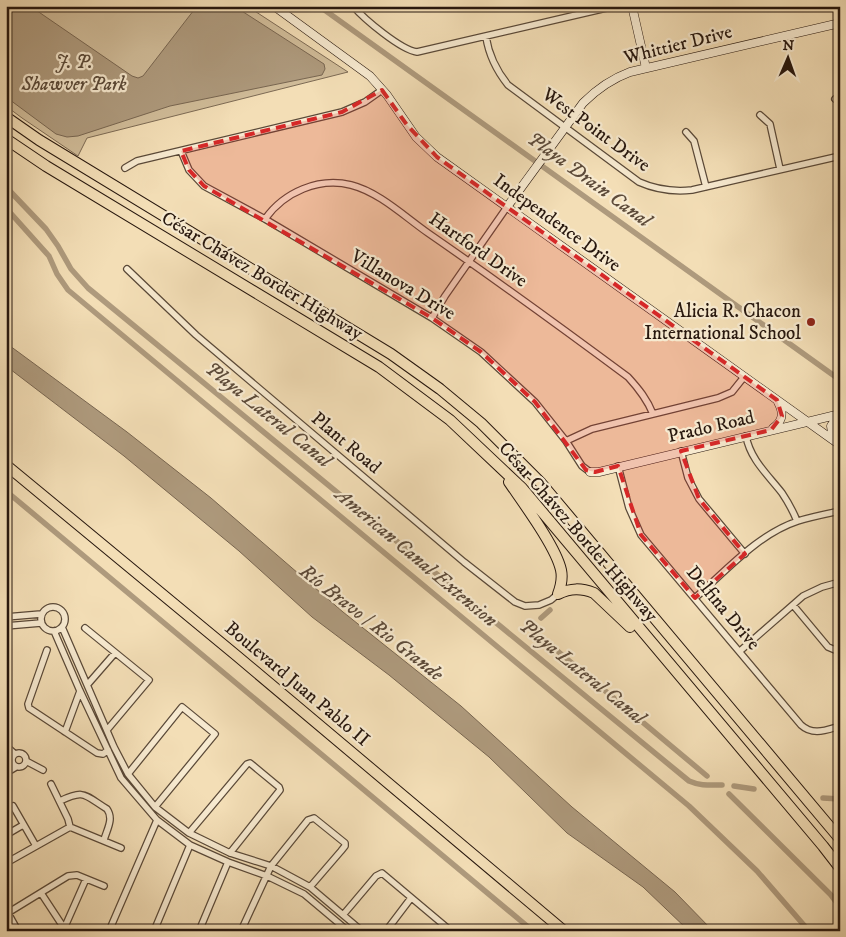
<svg xmlns="http://www.w3.org/2000/svg" width="846" height="937" font-family="'IM FELL DW Pica',serif">
  <rect width="100%" height="100%" fill="#f3deb6"/>
  <filter id="stains"><feTurbulence type="fractalNoise" baseFrequency=".004" numOctaves="4"/><feColorMatrix values="0 0 0 0 .2 0 0 0 0 .09 0 0 0 0 .02 0 0 0 .5 -.17"/></filter>
  <radialGradient id="worn" r=".72"><stop offset=".6" stop-color="#630" stop-opacity="0"/><stop offset="1" stop-color="#630" stop-opacity=".3"/></radialGradient>
  <path fill="#d0bc99" stroke="#7c6a54" d="M6,6H247L348,72L87,138L78,156L22,118L6,106Z"/>
  <path fill="#ae9a7d" stroke="#786651" d="M6,6H30L132,76L138,78L143,76L197,6H234L324,64L325,69L322,75L170,106L78,136L67,137L56,134L6,97Z
    M6,343L127,432L211,498L343,612L461,706L572,807L675,892L713,931H689L643,887L567,833L489,757L389,675L312,617L239,551L124,456L6,366Z"/>
  <g fill="none" stroke-linecap="round" stroke-linejoin="round">
    <path stroke="#ae9a7d" stroke-width="5.5" d="M319,6L840,380
      M6,187L46,229L58,246L71,269L88,288L689,781C700,786 710,785 722,785
      M6,208L49,256L57,274L68,290L689,806L757,871L809,931
      M6,491L533,931
      M541,618L550,610
      M532,626L530,628L707,776
      M734,786L754,789
      M729,794L831,895L840,907
      M823,798L840,799"/>
    <g stroke="#5a4938" stroke-width="8">
      <path id="street" d="M353,6C364,19 401,50 417,52L615,6
        M486,37C489,56 496,70 508,85L639,182C657,190 673,192 692,190L840,156
        M835,99L840,103
        M760,115L770,124L780,169
        M686,132L694,141L706,187
        M181,151L189,170L204,186L265,219L432,318L481,352L535,402L566,441L582,466L590,472
        M125,168L137,161L342,112L365,102L382,90
        M265,219C284,192 319,177 351,185C379,192 405,217 428,233C496,280 562,328 628,377C639,389 647,399 653,414
        M127,269L196,335L464,562L515,602L525,606L539,605L551,600L558,594
        M432,318L445,296L507,207
        M746,436C750,459 768,475 782,493C788,502 793,511 797,521
        M566,441L592,429L718,398L732,392L744,377
        M681,451L688,478L699,499L745,554
        M618,466L629,508L641,535L801,725C813,736 826,730 840,726
        M695,598C726,571 758,534 798,521C811,517 826,514 840,511
        M793,605L828,647L840,652
        M41 619a12 12 0 1 1 24 0a12 12 0 1 1-24 0Z
        M6,617L41,614
        M6,626L41,623
        M62,627L114,747L128,774L155,807L189,833L230,853L271,866L310,887L362,931
        M85,628L149,680L107,730
        M54,631L80,691L121,778L157,820L190,845L228,862L267,876L304,894L348,931
        M47,650L28,704L29,708L97,753L103,754L108,750
        M740,651L803,596L822,587L840,582
        M88,684L115,653
        M65,732L80,691
        M6,746L15,754
        M12 760a7 7 0 1 1 14 0a7 7 0 1 1-14 0Z
        M26,761L43,770
        M6,773L16,767
        M128,774L182,707L215,734L155,807
        M51,784L68,819L70,827
        M60,801C85,789 84,795 107,809C114,819 107,829 104,840
        M13,806L36,846
        M189,833L247,764L250,763L279,787L280,790L230,853
        M6,835L23,825
        M6,863L70,827L121,848
        M41,893L64,928
        M8,913L18,931
        M6,914L68,876L77,875L104,886
        M343,915L376,876L382,873L451,931
        M63,931L86,879
        M109,931L157,820
        M154,931L190,845
        M199,931L228,862
        M241,931L271,866L308,820L314,818L345,843V846L341,851L310,887
        M386,931L411,898"/>
    </g>
    <g stroke="#27170e" stroke-width="9">
      <path id="secondary" d="M274,6L370,76L387,95L416,137L437,157L840,445
        M632,6L646,68
        M507,207L583,103C597,89 611,79 630,72L840,23
        M773,428C783,421 784,413 778,402
        M833,440L831,426L839,414
        M590,472H599L840,414"/>
    </g>
    <g stroke="#27170e" stroke-width="12">
      <path id="highway" d="M6,117L39,140L391,354L440,389L481,423L541,483L840,839
        M6,139L46,166L379,367L450,420L522,488L823,846L840,868
        M6,465L237,656L564,931
        M509,482C524,504 556,547 561,570C563,579 561,586 558,594
        M558,594C571,588 581,588 594,593L630,627"/>
    </g>
    <use href="#street" stroke="#f7ead0" stroke-width="5.5"/>
    <use href="#secondary" stroke="#f7ead0" stroke-width="8"/>
    <use href="#highway" stroke="#f3deb6" stroke-width="10"/>
  </g>
  <path fill="#d62828" fill-opacity="0.2" stroke="#d62828" stroke-width="4" stroke-dasharray="10 6" stroke-linejoin="round" d="M382,90L407,125L437,157L777,400L782,416L771,430L681,451L699,499L745,554L695,598L641,535L618,466L595,472L586,470L535,402L481,352L432,318L204,186L189,170L181,151L342,112Z"/>
  <circle fill="#8f2418" stroke="#f7ead0" stroke-width="2" cx="811" cy="322" r="5"/>
  <g text-anchor="middle" dominant-baseline="central" stroke-width="4.5" stroke-linejoin="round" paint-order="stroke">
    <g font-size="19" fill="#27170e" stroke="#f7ead0">
      <text transform="translate(678 45) rotate(-14)">Whittier Drive</text>
      <text transform="translate(596 130) rotate(36)">West Point Drive</text>
      <text transform="translate(557 223) rotate(36)">Independence Drive</text>
      <text transform="translate(478 250) rotate(35)">Hartford Drive</text>
      <text transform="translate(262 276) rotate(31)">César Chávez Border Highway</text>
      <text transform="translate(403 285) rotate(31)">Villanova Drive</text>
      <text transform="translate(711 427) rotate(-13)">Prado Road</text>
      <text transform="translate(346 443) rotate(40)">Plant Road</text>
      <text transform="translate(578 532) rotate(49)">César Chávez Border Highway</text>
      <text transform="translate(723 608) rotate(50)">Delfina Drive</text>
      <text transform="translate(297 684) rotate(40)">Boulevard Juan Pablo II</text>
    </g>
    <g font-size="19" font-style="italic" fill="#5a4938" stroke="#f7ead0">
      <text x="74" y="62">J. P.<tspan x="74" dy="22">Shawver Park</tspan></text>
    </g>
    <g font-size="19" fill="#27170e" stroke="#f7ead0" text-anchor="end">
      <text x="801" y="311">Alicia R. Chacon<tspan x="801" dy="22">International School</tspan></text>
    </g>
    <g font-size="20" font-style="italic" fill="#5d4b3a" stroke="#f7ead0">
      <text transform="translate(589 180) rotate(36)">Playa Drain Canal</text>
      <text transform="translate(268 415) rotate(39)">Playa Lateral Canal</text>
      <text transform="translate(416 558) rotate(40)">American Canal Extension</text>
      <text transform="translate(371 623) rotate(38)">Río Bravo / Rio Grande</text>
      <text transform="translate(582 672) rotate(39)">Playa Lateral Canal</text>
    </g>
  </g>
  <rect width="846" height="937" fill="none" stroke="#f3deb6" stroke-width="25"/>
  <rect x="8" y="8" width="831" height="922" fill="none" stroke="#27170e" stroke-width="2.5"/>
  <rect x="12" y="12" width="821" height="912" fill="none" stroke="#27170e"/>
  <g transform="translate(788 58) rotate(2)" stroke="#f7ead0" stroke-width="4" paint-order="stroke">
  <path d="M0-4L9 19L0 12L-9 19Z" fill="#27170e"/>
  <text y="-8" font-size="14" font-weight="bold" text-anchor="middle" fill="#27170e">N</text>
  </g>
  <rect width="100%" height="100%" filter="url(#stains)"/>
  <rect width="100%" height="100%" fill="url(#worn)"/>
</svg>
